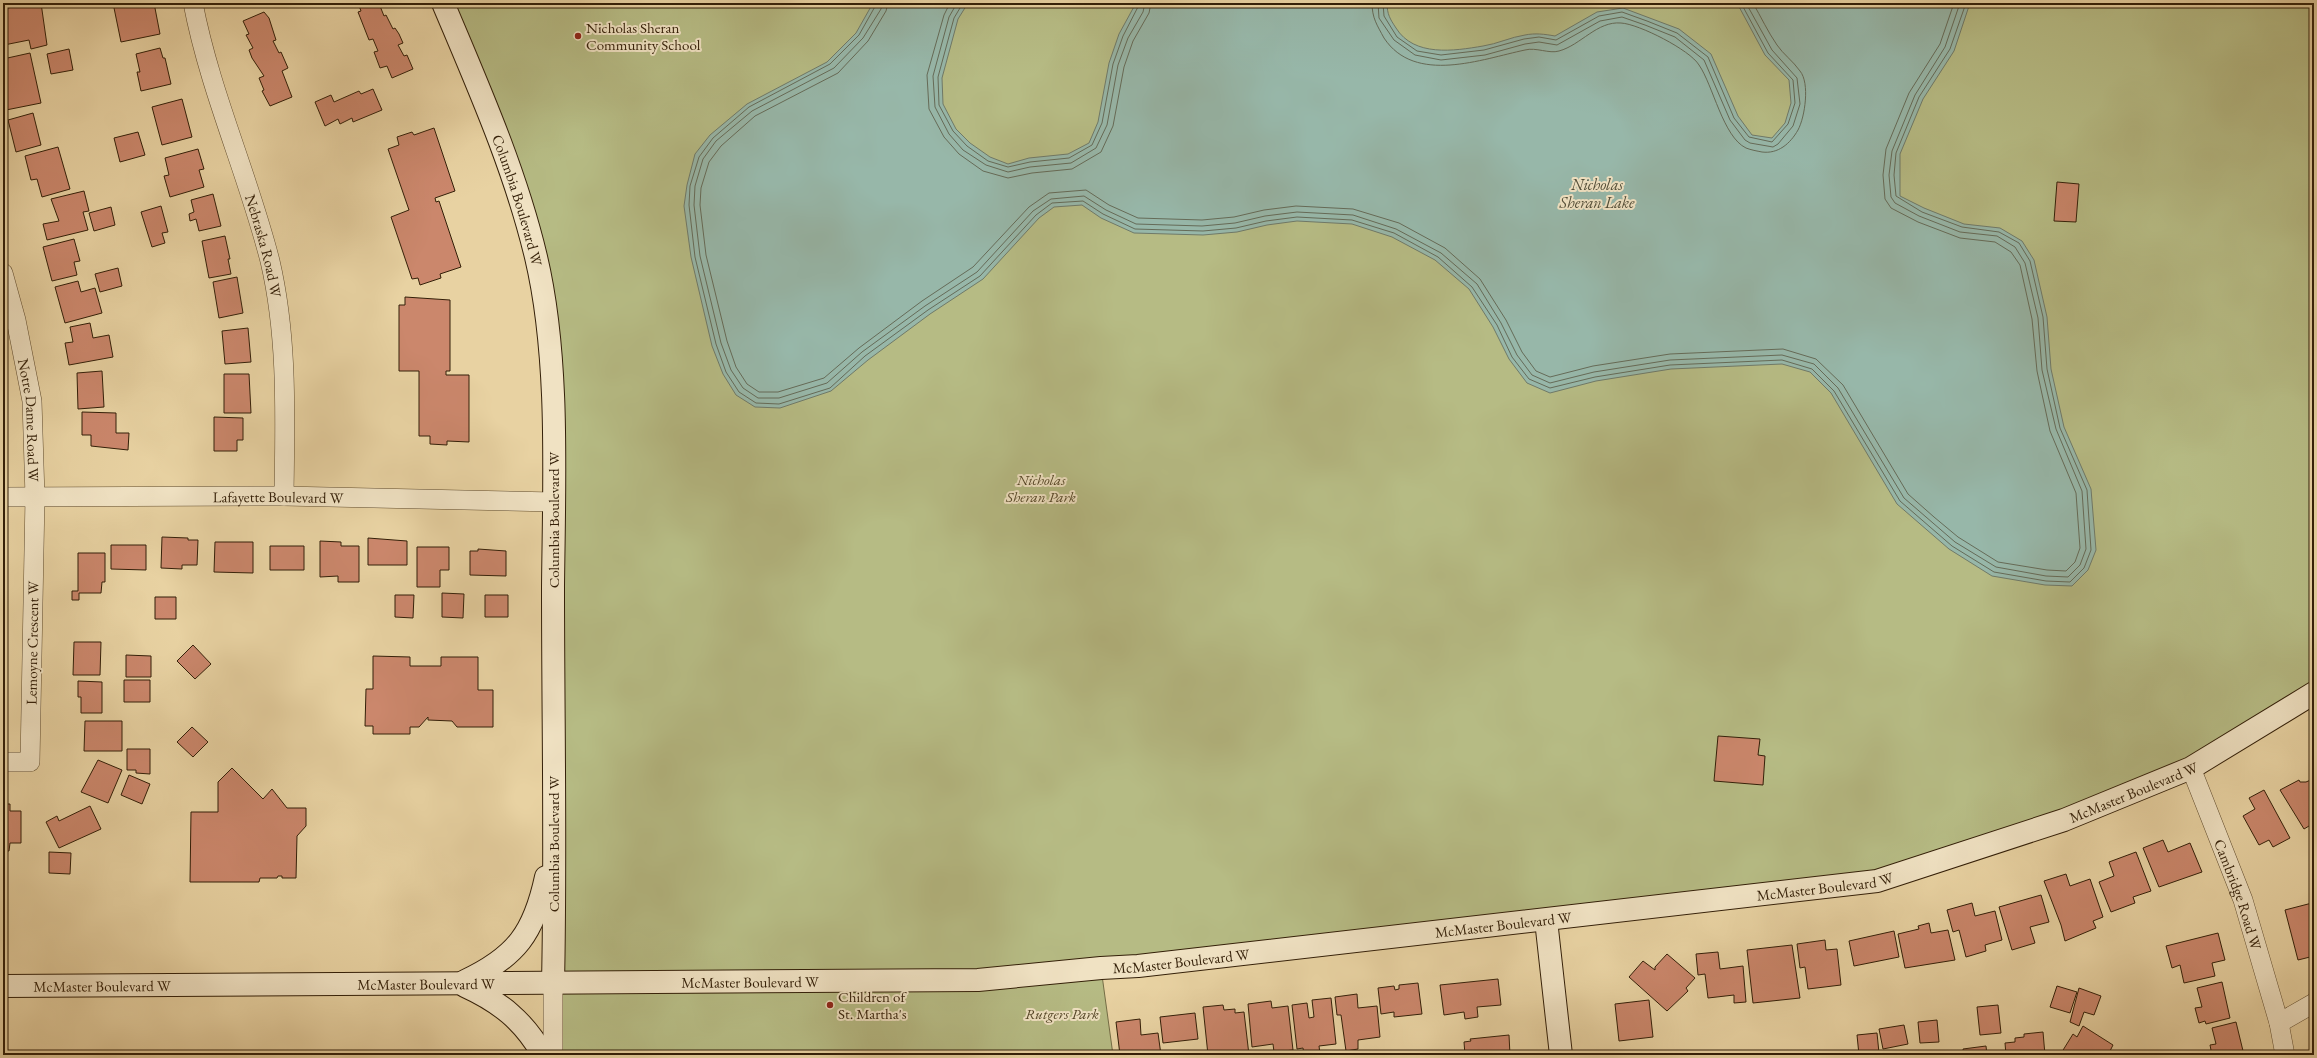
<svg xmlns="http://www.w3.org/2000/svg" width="2317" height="1058" font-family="'EB Garamond',serif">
  <rect width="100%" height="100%" fill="#e8d2a2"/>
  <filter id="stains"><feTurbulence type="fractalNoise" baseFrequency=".005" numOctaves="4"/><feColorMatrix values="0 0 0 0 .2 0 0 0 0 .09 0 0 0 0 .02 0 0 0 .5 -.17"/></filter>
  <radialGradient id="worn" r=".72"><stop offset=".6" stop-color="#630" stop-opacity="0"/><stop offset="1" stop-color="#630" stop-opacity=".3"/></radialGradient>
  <path fill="#b6bb84" stroke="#746d46" d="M443,3H2314V689L2191,768L1877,881L1101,968L1113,1055H553L552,379L521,201Z"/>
  <path fill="#97b7a9" stroke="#6f7a69" d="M873,3H968L958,19L942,78L943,104L956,129L970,143L990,157L1008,164L1029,158L1068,154L1089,143L1098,122L1109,63L1119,34L1136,3H1387C1387,14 1390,19 1396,28C1414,57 1454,51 1483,46C1497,44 1511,37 1525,35C1535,33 1544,34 1555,36L1597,12L1623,8L1679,29L1711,54L1738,116L1752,135L1772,138L1785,123L1791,103L1789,80L1765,55L1737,3H1970L1954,51L1923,99L1900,154V196L1924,208L1964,224L2000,228L2022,241L2034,260L2047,317L2051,369L2064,427L2091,489L2096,550L2088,570L2072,586L2045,585L1992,576L1949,549L1897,504L1831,393L1810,372L1782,364L1671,369L1596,381L1550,393L1527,383L1509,359L1493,327L1469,289L1435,260L1392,237L1352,224L1297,221L1267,225L1237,232L1203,235L1134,233L1101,218L1082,205L1054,207L1039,218L983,279L930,314L868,360L831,391L780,408L755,407L736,395L723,374L712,346L691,257L684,206L687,185L695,154L710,135L747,104L827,62L856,33Z"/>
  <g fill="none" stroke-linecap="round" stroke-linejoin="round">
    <path stroke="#656b58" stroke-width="1" d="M877,3L859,35L830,64L749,107L713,138L699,157L690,186L689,205L695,257L716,344L726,372L739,392L756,403L779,404L830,388L865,356L928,310L980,276L1036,215L1052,203L1083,201L1103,214L1135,229L1203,231L1236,228L1266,221L1297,217L1352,220L1394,233L1438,257L1472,287L1497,325L1512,357L1529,379L1550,388L1595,377L1670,365L1782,360L1812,369L1834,391L1900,501L1952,546L1994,572L2046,581L2070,582L2084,568L2091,550L2087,490L2060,428L2047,369L2043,317L2030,261L2019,243L1999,232L1962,227L1922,212L1896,196L1894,175L1896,153L1919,97L1950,49L1966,3
      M882,3L881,9L863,38L834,68L752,111L716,141L703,159L695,186L694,205L700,256L721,343L731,370L743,388L758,398H779L827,383L862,352L925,306L977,272L1033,211L1051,199L1084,196L1106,210L1136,224L1202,226L1235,223L1265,216L1297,212L1353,215L1396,229L1441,253L1477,284L1501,323L1517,355L1532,375L1550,383L1594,372L1670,360L1782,355L1814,364L1838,388L1904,498L1955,542L1996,567L2046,576L2068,577L2080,565L2086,549L2082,491L2056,429L2042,370L2038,318L2025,263L2015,247L1997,236L1960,232L1919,216L1895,203L1891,197L1889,175L1892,151L1915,95L1945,47L1960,3
      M888,3L886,11L868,41L838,73L755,116L721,146L709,162L701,188L700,205L706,255L727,341L736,367L747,384L759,392H778L824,378L859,348L922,301L973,267L1029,207L1049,193L1086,190L1109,205L1138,218L1202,220L1234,217L1264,210L1296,206L1353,209L1399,223L1445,248L1480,279L1506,320L1522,352L1536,371L1550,377L1593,366L1670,354L1783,349L1816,359L1843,385L1908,494L1934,517L1958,537L1998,562L2047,570L2066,571L2075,562L2080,548L2076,493L2050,431L2037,371L2032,319L2020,265L2011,252L1995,242L1960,238L1918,222L1891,208L1885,199L1883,175L1886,149L1909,93L1940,44L1954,3
      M950,3L944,15L927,75L929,109L944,137L959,154L983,171L1008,178L1032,173L1072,169L1101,152L1113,126L1124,67L1133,41L1149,13L1151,3
      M957,3L949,17L933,76L935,107L949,134L963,150L986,165L1008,172L1030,167L1071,163L1096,148L1107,125L1118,65L1128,38L1143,12L1145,3
      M963,3L954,18L938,77L939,105L953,131L967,146L988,161L1008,167L1030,162L1069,158L1092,145L1102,123L1113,64L1123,36L1140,3
      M1372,3C1372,18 1377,25 1384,38C1415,85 1482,59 1525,50C1536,47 1549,54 1559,51C1581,45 1597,21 1621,23C1639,24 1690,50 1699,65C1713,85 1723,137 1746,148C1751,150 1757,151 1762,152C1778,154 1790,144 1798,130C1805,117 1810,83 1800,71C1793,61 1783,54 1777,45C1768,32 1761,17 1753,3
      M1378,3L1379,18L1394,40L1415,55L1441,60L1485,55L1525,44L1539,42L1557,45L1600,21L1622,17L1645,25L1675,37L1704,60L1730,120L1745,140L1750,143L1773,147L1778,144L1793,126L1800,104L1797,78L1772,50L1746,3
      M1383,3L1384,16L1397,37L1417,51L1441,55L1484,50L1524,39L1539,37L1556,40L1599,16L1622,12L1647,21L1677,33L1708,57L1734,118L1749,137L1772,142L1788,124L1795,103L1793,80L1768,53L1741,3"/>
  </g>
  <path fill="#cb876c" stroke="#331f08" d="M32,3H41L47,45L31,49L29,40L4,45L3,9Z
    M113,3H154L160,34L121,42Z
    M358,3H386L380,6L384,16L386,15L393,29L395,28L399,34L403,43L398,45L404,56L407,55L413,69L392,78L387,66L380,68L374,52L378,51L373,39L369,40L358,12L361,11Z
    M264,12L269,18L276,40L273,41L279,53L281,52L288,68L282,71L292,97L270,106L262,91L264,90L259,78L264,76L252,58L249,50L253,48L246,35L249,34L243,21Z
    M160,48L163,58H165L171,84L141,91L137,72H140L136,54Z
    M69,49L73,70L51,74L47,54Z
    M30,53L41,103L6,110L3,97V59Z
    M373,89L382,110L353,122L352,118L340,124L338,119L325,126L315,102L331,95L334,102L359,91L361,94Z
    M182,99L192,137L162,145L152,107Z
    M33,113L41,145L16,152L8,120Z
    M434,128L455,191L435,198L436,202L439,201L461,267L440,274L441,278L420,285L418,278L412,279L391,217L409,210L388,149L399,145L397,137L412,132L414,135Z
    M138,132L145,155L120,162L114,138Z
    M58,147L70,189L42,197L37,179L31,180L25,156Z
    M198,149L204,169L199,170L204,187L170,197L164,176L169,175L165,158Z
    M2057,182L2079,184L2076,222L2054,221Z
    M84,191L89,211L83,212L88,230L47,240L43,224L59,221L51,199Z
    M213,194L221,226L199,231L196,219L190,221L189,214L194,212L191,200Z
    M161,206L168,232L162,233L165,243L152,247L141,212Z
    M111,207L115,225L94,231L89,213Z
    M225,236L230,259H228L231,274L209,278L202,241Z
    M74,239L80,261L74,262L77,275L52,281L43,247Z
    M118,268L122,286L100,292L95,274Z
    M237,277L243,313L219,318L213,282Z
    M78,281L81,292L95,288L102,313L65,323L55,287Z
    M405,297L450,300V371H446V375H469V442L447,441V445L430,444V436H419V371H399V305H405Z
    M90,323L93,338L109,335L113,357L69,365L65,343L73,342L70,327Z
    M248,328L251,362L225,364L222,331Z
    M102,371L104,407L78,409L77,373Z
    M224,374H249L251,413H224Z
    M3,399H4V432H3Z
    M82,412L116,413V433H129L128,450L91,446V435H82Z
    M214,417L243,418V440H237V451H214Z
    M162,537L188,538V540H198L197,565H182V569L161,568Z
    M368,538L407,541V565H368Z
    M320,541L341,542V546H359V582H338V576L320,577Z
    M215,542H253V573L214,572Z
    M111,545H146V570L111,569Z
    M270,546H304V570H270Z
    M417,547H449V570H440V587H417Z
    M478,549L506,551V576L470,575V551H478Z
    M78,553H105V582H102L101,593H79V600H72V591H78Z
    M442,593L464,594L463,618L442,617Z
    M395,595H414L413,618L395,617Z
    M485,595H508V617H485Z
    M155,597H176V619H155Z
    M74,642H101L100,675H73Z
    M193,645L211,664L195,679L177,661Z
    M126,655L151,656V677H126Z
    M373,656L410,657V666H441V657H478V690H493V727H457L452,721L428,720V717L419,727H410V734H373V726H365L366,689H373Z
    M124,680H150V702H124Z
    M78,681L102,682V713H81V697H78Z
    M85,721H122V751H84Z
    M192,727L208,742L193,757L177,742Z
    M1718,736L1760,739L1758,755L1765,756L1763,785L1714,781Z
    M127,749H150V774L136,773V770H127Z
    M98,760L122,770L108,803L81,792Z
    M232,768L263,799L272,789L287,808H306V826L297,836L296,878H282V876H278L277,878H260L259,882H190L191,812H218V782Z
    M129,775L150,784L142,804L121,795Z
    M2313,779L2314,823L2304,829L2280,790L2299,780L2300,782H2306Z
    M2264,790L2290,838L2273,847L2269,840L2259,845L2243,816L2255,809L2249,798Z
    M3,804H10V811H21V843H10L9,851H3Z
    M90,806L101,829L59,848L46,822L57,816L59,821Z
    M2163,840L2168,852L2190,843L2202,872L2159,887L2143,848Z
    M49,852L71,853L70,874L49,873Z
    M2136,852L2151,891L2133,897L2135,903L2111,912L2099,882L2114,876L2109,862Z
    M2066,874L2070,886L2090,879L2103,917L2093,921L2096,928L2065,941L2061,925L2044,881Z
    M2041,895L2049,922L2030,927L2035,943L2012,950L1999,907Z
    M1972,903L1975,916L1995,911L2002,940L1985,945L1986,951L1966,957L1959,930L1953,932L1947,910Z
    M2312,903L2314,910V956L2298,960L2285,910Z
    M1929,923L1931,933L1948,930L1955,960L1905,968L1898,934L1919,929L1918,926Z
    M1894,931L1899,957L1854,966L1849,941Z
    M2218,933L2225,960L2212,963L2215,976L2184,983L2180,965L2172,968L2166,946Z
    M1825,940L1826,950L1837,949L1841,985L1808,989L1805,967L1800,968L1797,944Z
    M1792,945L1800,998L1753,1003L1747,950Z
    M1718,952L1720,969L1743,966L1746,1002L1734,1003V995L1708,998L1705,974L1698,975L1696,954Z
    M1667,954L1695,978L1686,988L1688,991L1667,1011L1629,977L1643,961L1655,970V967Z
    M1498,979L1501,1005L1477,1007L1478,1017L1465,1019L1464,1012L1444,1015L1440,985Z
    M2222,982L2230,1018L2206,1024L2205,1021L2199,1023L2195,1008L2202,1007L2197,988Z
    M1418,983L1422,1014L1394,1017V1012L1381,1014L1378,988L1394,986L1395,990L1399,989V985Z
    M2057,986L2077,992L2070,1013L2050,1007Z
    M2079,988L2101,996L2094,1015L2084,1012L2079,1026L2070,1022Z
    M1357,994L1358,1008L1377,1006L1380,1037L1358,1040V1049L1346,1051L1341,1015H1337L1335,997Z
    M1331,998L1336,1044L1319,1046L1320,1054L1304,1055L1303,1048L1297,1049L1292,1005L1307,1003L1309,1018L1314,1017L1312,1000Z
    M1649,1000L1653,1037L1619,1041L1615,1004Z
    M1271,1001L1272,1008L1288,1006L1293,1050L1274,1052L1273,1044L1252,1047L1248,1004Z
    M1223,1005L1224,1010L1235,1009V1013L1244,1012L1249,1055H1208L1203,1007Z
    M1998,1005L2001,1033L1980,1035L1977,1007Z
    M1195,1013L1198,1039L1163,1043L1160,1017Z
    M1140,1019L1141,1035L1158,1033L1161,1055H1120L1116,1022Z
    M1937,1020L1939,1042L1920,1043L1918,1022Z
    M2236,1022L2244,1055H2212L2210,1045L2216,1044L2212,1028Z
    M1904,1025L1908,1044L1883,1049L1879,1029Z
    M2083,1026L2113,1045L2108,1055H2060L2073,1034L2077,1037Z
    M2043,1032L2045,1055H2006L2005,1043L2015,1042V1038L2024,1037V1034Z
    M1877,1033L1879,1053L1859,1055L1857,1035Z
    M1509,1035L1510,1055H1465L1464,1042L1471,1041L1470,1039Z
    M1986,1046L1987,1055H1964L1963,1049Z
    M1184,1051L1185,1055H1163V1053Z"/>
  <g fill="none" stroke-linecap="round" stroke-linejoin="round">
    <g stroke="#604c2e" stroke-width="20">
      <g id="street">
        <path id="s1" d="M193,3C210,92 248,174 270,261C288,338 285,417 284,496"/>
        <path id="s2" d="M3,273L16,320L32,401L35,497L30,762H3"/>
        <path id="s3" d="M3,497L284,496L554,502"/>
        <path id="s4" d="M2191,768L2243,900L2279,1023L2285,1055"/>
        <path d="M553,983V1055"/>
        <path d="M2279,1023L2314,1003"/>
      </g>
    </g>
    <g stroke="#331f08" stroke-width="24">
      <g id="secondary">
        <path id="s5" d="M443,3C478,86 515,169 536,257C560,358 554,482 553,587C553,719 556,851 553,983"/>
        <path d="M1546,920L1561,1055"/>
        <path d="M465,981C516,957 534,933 546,877"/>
        <path id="s6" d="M3,986L978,980L1101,968L1138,966L1877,881L2064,820L2191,768L2314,693"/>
        <path d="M465,986C500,1002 524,1021 543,1055"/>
      </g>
    </g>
    <use href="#street" stroke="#f0e2c3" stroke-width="19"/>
    <use href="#secondary" stroke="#f0e2c3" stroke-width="22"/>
  </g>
  <g fill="#8f2418" stroke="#f0e2c3" stroke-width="1.5">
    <circle cx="578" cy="36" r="4"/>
    <circle cx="830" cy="1005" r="4"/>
  </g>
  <g text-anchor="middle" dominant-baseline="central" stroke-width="4" stroke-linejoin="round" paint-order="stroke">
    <g font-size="15" fill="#331f08" stroke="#f0e2c3" text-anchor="start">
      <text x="586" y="27">Nicholas Sheran<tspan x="586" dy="17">Community School</tspan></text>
      <text x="838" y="996">Children of<tspan x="838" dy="17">St. Martha's</tspan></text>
    </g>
    <g font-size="15" fill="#331f08" stroke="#f0e2c3">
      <text stroke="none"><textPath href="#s5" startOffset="211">Columbia Boulevard W</textPath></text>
      <text stroke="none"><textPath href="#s1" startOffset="253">Nebraska Road W</textPath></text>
      <text stroke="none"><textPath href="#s2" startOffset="150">Notre Dame Road W</textPath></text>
      <text stroke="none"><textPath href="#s3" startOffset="275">Lafayette Boulevard W</textPath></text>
      <text transform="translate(553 520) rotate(-90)">Columbia Boulevard W</text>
      <text transform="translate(32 643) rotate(-89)">Lemoyne Crescent W</text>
      <text stroke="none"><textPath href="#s6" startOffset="2151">McMaster Boulevard W</textPath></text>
      <text transform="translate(553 844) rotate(-90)">Columbia Boulevard W</text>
      <text stroke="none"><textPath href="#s6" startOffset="1827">McMaster Boulevard W</textPath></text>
      <text stroke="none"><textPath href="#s4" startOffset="135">Cambridge Road W</textPath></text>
      <text stroke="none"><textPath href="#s6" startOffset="1503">McMaster Boulevard W</textPath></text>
      <text stroke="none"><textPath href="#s6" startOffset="1179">McMaster Boulevard W</textPath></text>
      <text stroke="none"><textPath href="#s6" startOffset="747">McMaster Boulevard W</textPath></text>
      <text stroke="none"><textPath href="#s6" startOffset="423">McMaster Boulevard W</textPath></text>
      <text stroke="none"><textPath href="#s6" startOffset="99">McMaster Boulevard W</textPath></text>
    </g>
    <g font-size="15" font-style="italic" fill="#544627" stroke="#f0e2c3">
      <text x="1041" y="479">Nicholas<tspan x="1041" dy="17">Sheran Park</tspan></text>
      <text x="1062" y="1013">Rutgers Park</text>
    </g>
    <g font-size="16" font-style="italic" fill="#514d38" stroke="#f0e2c3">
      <text x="1597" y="184">Nicholas<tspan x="1597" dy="18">Sheran Lake</tspan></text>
    </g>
  </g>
  <rect width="2317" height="1058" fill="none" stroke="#e8d2a2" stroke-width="16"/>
  <rect x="4" y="4" width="2309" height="1050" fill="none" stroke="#331f08" stroke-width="2"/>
  <rect x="8" y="8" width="2301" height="1042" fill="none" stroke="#331f08"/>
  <rect width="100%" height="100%" filter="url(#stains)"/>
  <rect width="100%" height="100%" fill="url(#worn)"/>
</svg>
